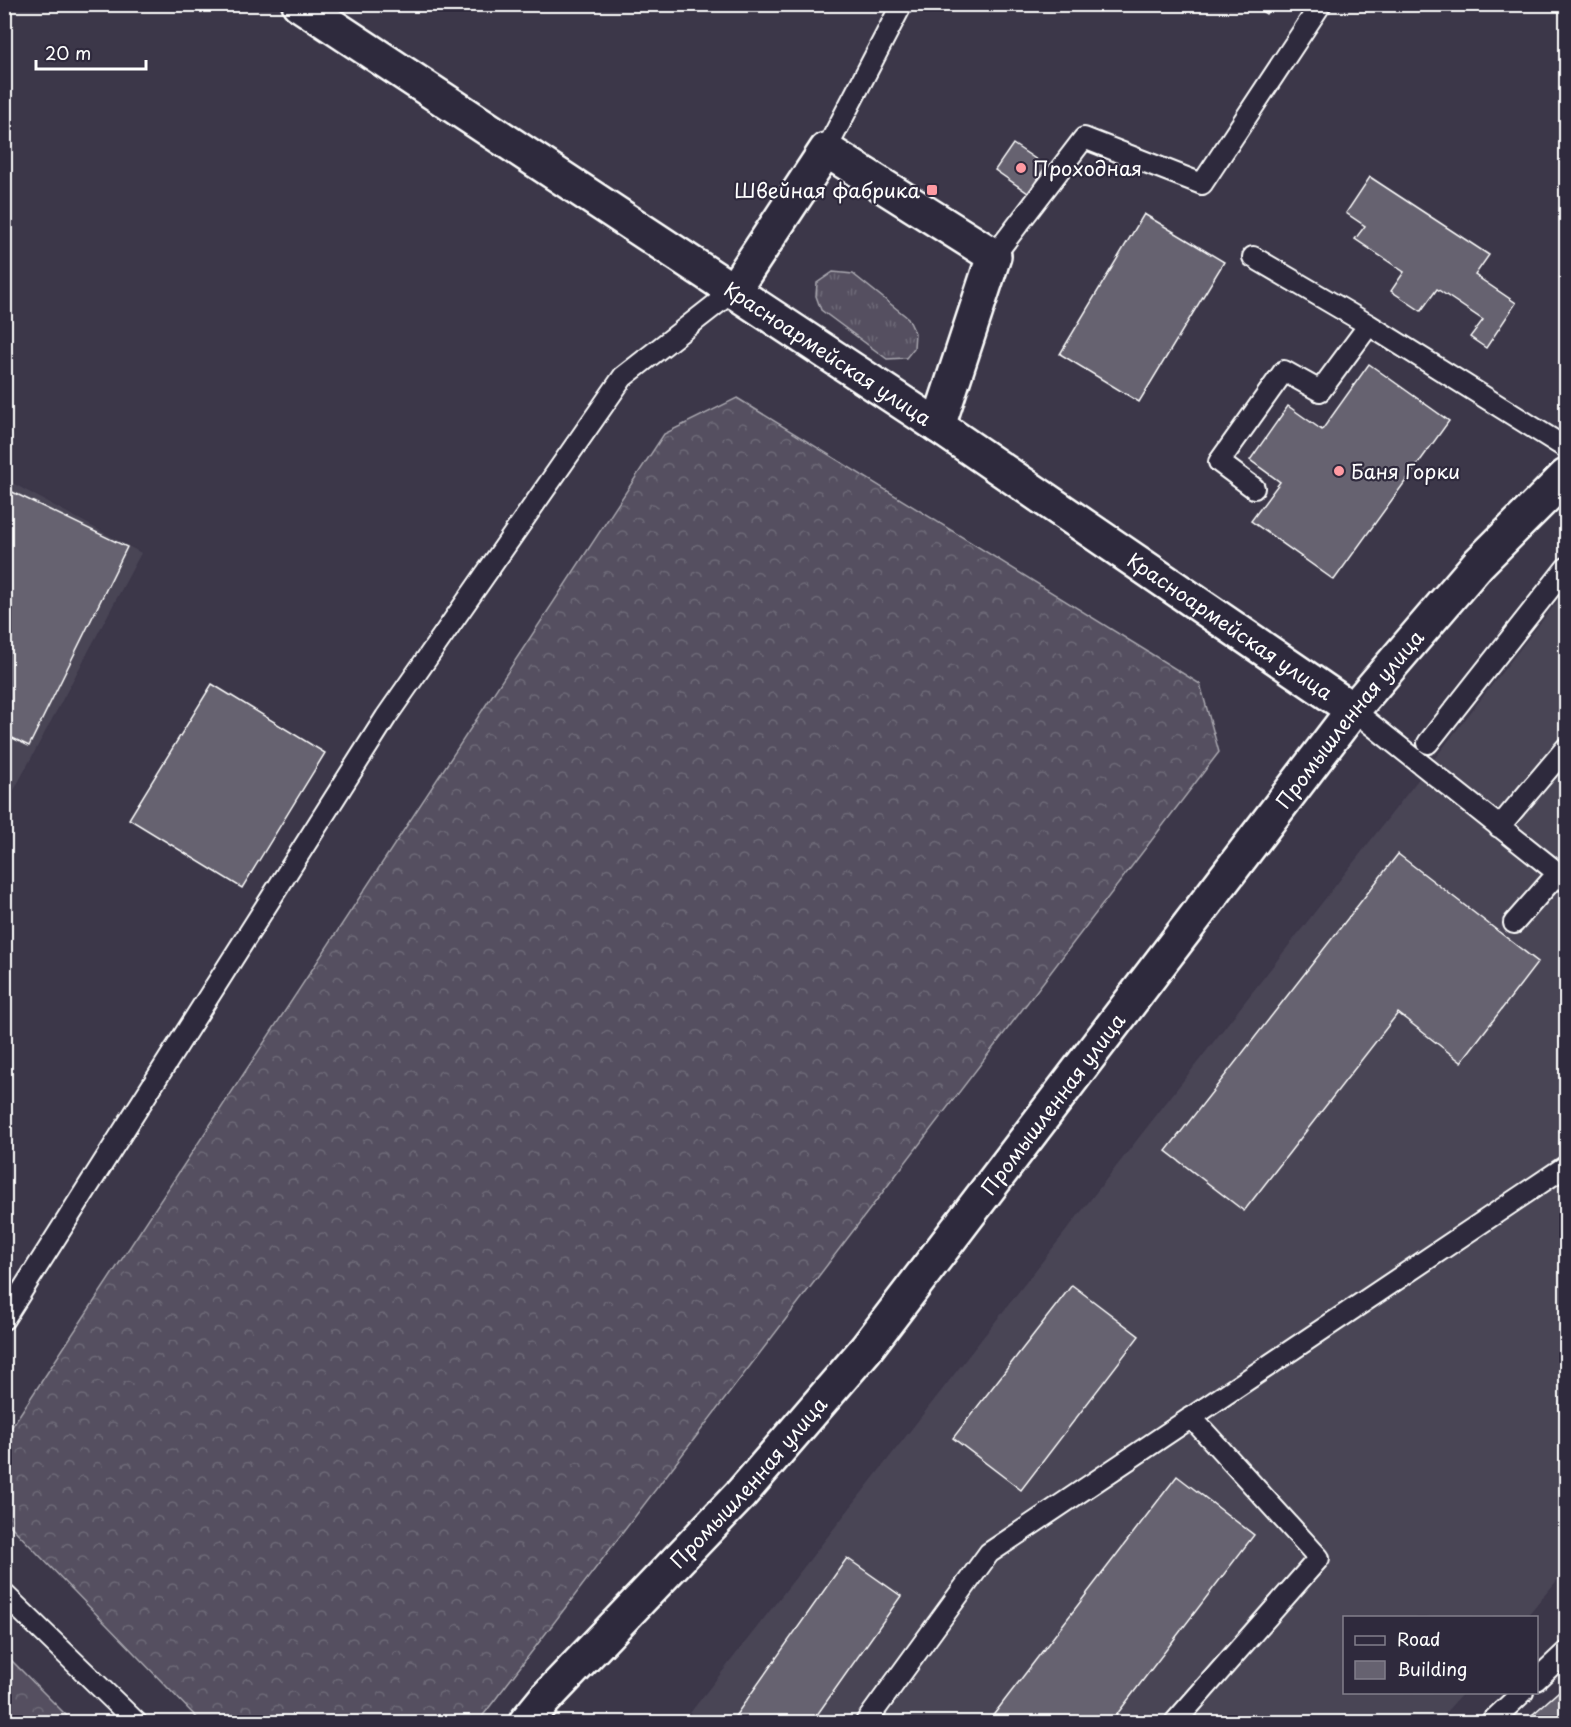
<svg xmlns="http://www.w3.org/2000/svg" width="1571" height="1727" font-family="'Playpen Sans',sans-serif">
  <defs>
    <pattern id="grass-tufts" width="24" height="20" patternUnits="userSpaceOnUse" patternTransform="scale(1.5)"><rect width="24" height="20" fill="#555060"/><path d="M3 7l-1-3M5 7V3M7 7l1-3M15 17l-1-3M17 17v-4M19 17l1-3" fill="none" stroke="#6e6a78"/></pattern>
    <pattern id="forest-crowns" width="20" height="18" patternUnits="userSpaceOnUse" patternTransform="scale(1.5)"><rect width="20" height="18" fill="#555060"/><path d="M2 6a3 3 0 1 1 6 0M12 15a3 3 0 1 1 6 0" fill="none" stroke="#6e6a78"/></pattern>
  </defs>
  <rect width="100%" height="100%" fill="#3c3749"/>
  <filter id="ink" filterUnits="userSpaceOnUse"><feTurbulence type="fractalNoise" baseFrequency=".0167" numOctaves="2"/><feDisplacementMap in="SourceGraphic" scale="12" xChannelSelector="R" yChannelSelector="G"/><feConvolveMatrix kernelMatrix="1 2 1 2 8 2 1 2 1" color-interpolation-filters="sRGB"/></filter>
  <g filter="url(#ink)">
    <path fill="#494455" d="M5,479L141,553L5,807Z
      M1566,590V1570L1526,1617L1344,1618V1692L1463,1693L1437,1722H683Z"/>
    <path fill="url(#grass-tufts)" stroke="#aaa8b0" stroke-width="1.5" d="M833,272L853,274L908,318L915,333L914,348L906,358L887,359L821,310L816,296L817,283Z"/>
    <path fill="url(#forest-crowns)" stroke="#aaa8b0" stroke-width="1.5" d="M737,398L1200,684L1219,752L478,1722H201L5,1520V1437L664,434Z
      M4,1654H5L73,1722H5Z"/>
    <path fill="#666270" stroke="#fff" stroke-width="1.5" d="M1251,4H1272L1266,14Z
      M1013,144L1046,166L1028,193L995,170Z
      M1370,177L1489,255L1475,275L1516,303L1486,348L1470,337L1483,320L1437,289L1421,311L1391,291L1404,272L1355,239L1365,226L1346,213Z
      M1144,214L1224,262L1139,402L1060,354Z
      M1369,364L1449,421L1334,580L1251,521L1280,482L1250,460L1288,406L1322,430Z
      M4,488L127,547L29,746L4,734Z
      M212,684L325,753L242,888L129,819Z
      M1398,854L1538,962L1461,1062L1398,1013L1244,1211L1166,1151Z
      M1072,1285L1139,1336L1021,1490L953,1438Z
      M1177,1476L1254,1535L1111,1722H988Z
      M847,1558L901,1596L812,1722H731Z
      M1566,1685V1722H1524Z"/>
    <g fill="none" stroke-linecap="round" stroke-linejoin="round">
      <g stroke="#fff" stroke-width="24">
        <path id="lane" d="M826,150L902,4
          M994,256L1084,138L1202,184L1321,4
          M1253,257L1369,325L1566,448
          M1254,488L1219,462L1284,371L1320,391L1369,325
          M1353,710L1558,873L1566,881
          M1428,743L1566,568
          M1499,827L1566,748
          M1514,923L1558,873
          M4,1319L386,717L623,377L733,291
          M4,1594L136,1722
          M1536,1680L1566,1652
          M866,1722L989,1553L1566,1166
          M1175,1722L1319,1558L1191,1417
          M1491,1722L1523,1692"/>
      </g>
      <g stroke="#fff" stroke-width="38">
        <g id="street">
          <path id="s1" d="M299,4L938,426L1353,710"/>
          <path d="M733,291L826,150L994,256L938,426"/>
        </g>
      </g>
      <g stroke="#fff" stroke-width="38">
        <g id="primary">
          <path id="s2" d="M526,1722L544,1700L741,1494L866,1349L1353,710L1478,564L1566,476"/>
        </g>
      </g>
      <use href="#lane" stroke="#2f2a3d" stroke-width="20"/>
      <use href="#street" stroke="#2f2a3d" stroke-width="33"/>
      <use href="#primary" stroke="#2f2a3d" stroke-width="33"/>
    </g>
  </g>
  <g fill="#ff9aa2" stroke="#2f2a3d" stroke-width="2">
    <circle cx="1021" cy="168" r="6"/>
    <rect x="926" y="184" width="12" height="12" rx="3"/>
    <circle cx="1339" cy="471" r="6"/>
  </g>
  <g text-anchor="middle" dominant-baseline="central" stroke-width="4.5" stroke-linejoin="round" paint-order="stroke">
    <g font-size="20" fill="#fff" stroke="#2f2a3d" text-anchor="start">
      <text x="1033" y="168">Проходная</text>
      <text x="920" y="190" text-anchor="end">Швейная фабрика</text>
      <text x="1351" y="471">Баня Горки</text>
    </g>
    <g font-size="20" fill="#fff" stroke="#2f2a3d">
      <text stroke="none"><textPath href="#s1" startOffset="634">Красноармейская улица</textPath></text>
      <text stroke="none"><textPath href="#s1" startOffset="1120">Красноармейская улица</textPath></text>
      <text stroke="none"><textPath href="#s2" startOffset="1299">Промышленная улица</textPath></text>
      <text stroke="none"><textPath href="#s2" startOffset="813">Промышленная улица</textPath></text>
      <text stroke="none"><textPath href="#s2" startOffset="327">Промышленная улица</textPath></text>
    </g>
  </g>
  <rect width="1571" height="1727" fill="none" stroke="#2f2a3d" stroke-width="24"/>
  <rect x="12" y="12" width="1547" height="1703" fill="none" stroke="#fff" stroke-width="2" filter="url(#ink)"/>
  <rect x="1343" y="1616" width="195" height="78" fill="#2f2a3d" stroke="#827f8b" stroke-width="1.5"/>
  <rect x="1355" y="1636" width="30" height="9" fill="#2f2a3d" stroke="#827f8b" stroke-width="1.5"/>
  <text x="1397" y="1646" font-size="18" fill="#ffffff">Road</text>
  <rect x="1355" y="1661" width="30" height="18" fill="#666270" stroke="#827f8b" stroke-width="1.5"/>
  <text x="1397" y="1676" font-size="18" fill="#ffffff">Building</text>
  <path d="M36 60v9h110v-9" fill="none" stroke="#ffffff" stroke-width="3"/>
  <text x="45" y="60" font-size="18" fill="#ffffff" stroke="#2f2a3d" stroke-width="4.5" paint-order="stroke">20 m</text>
</svg>
